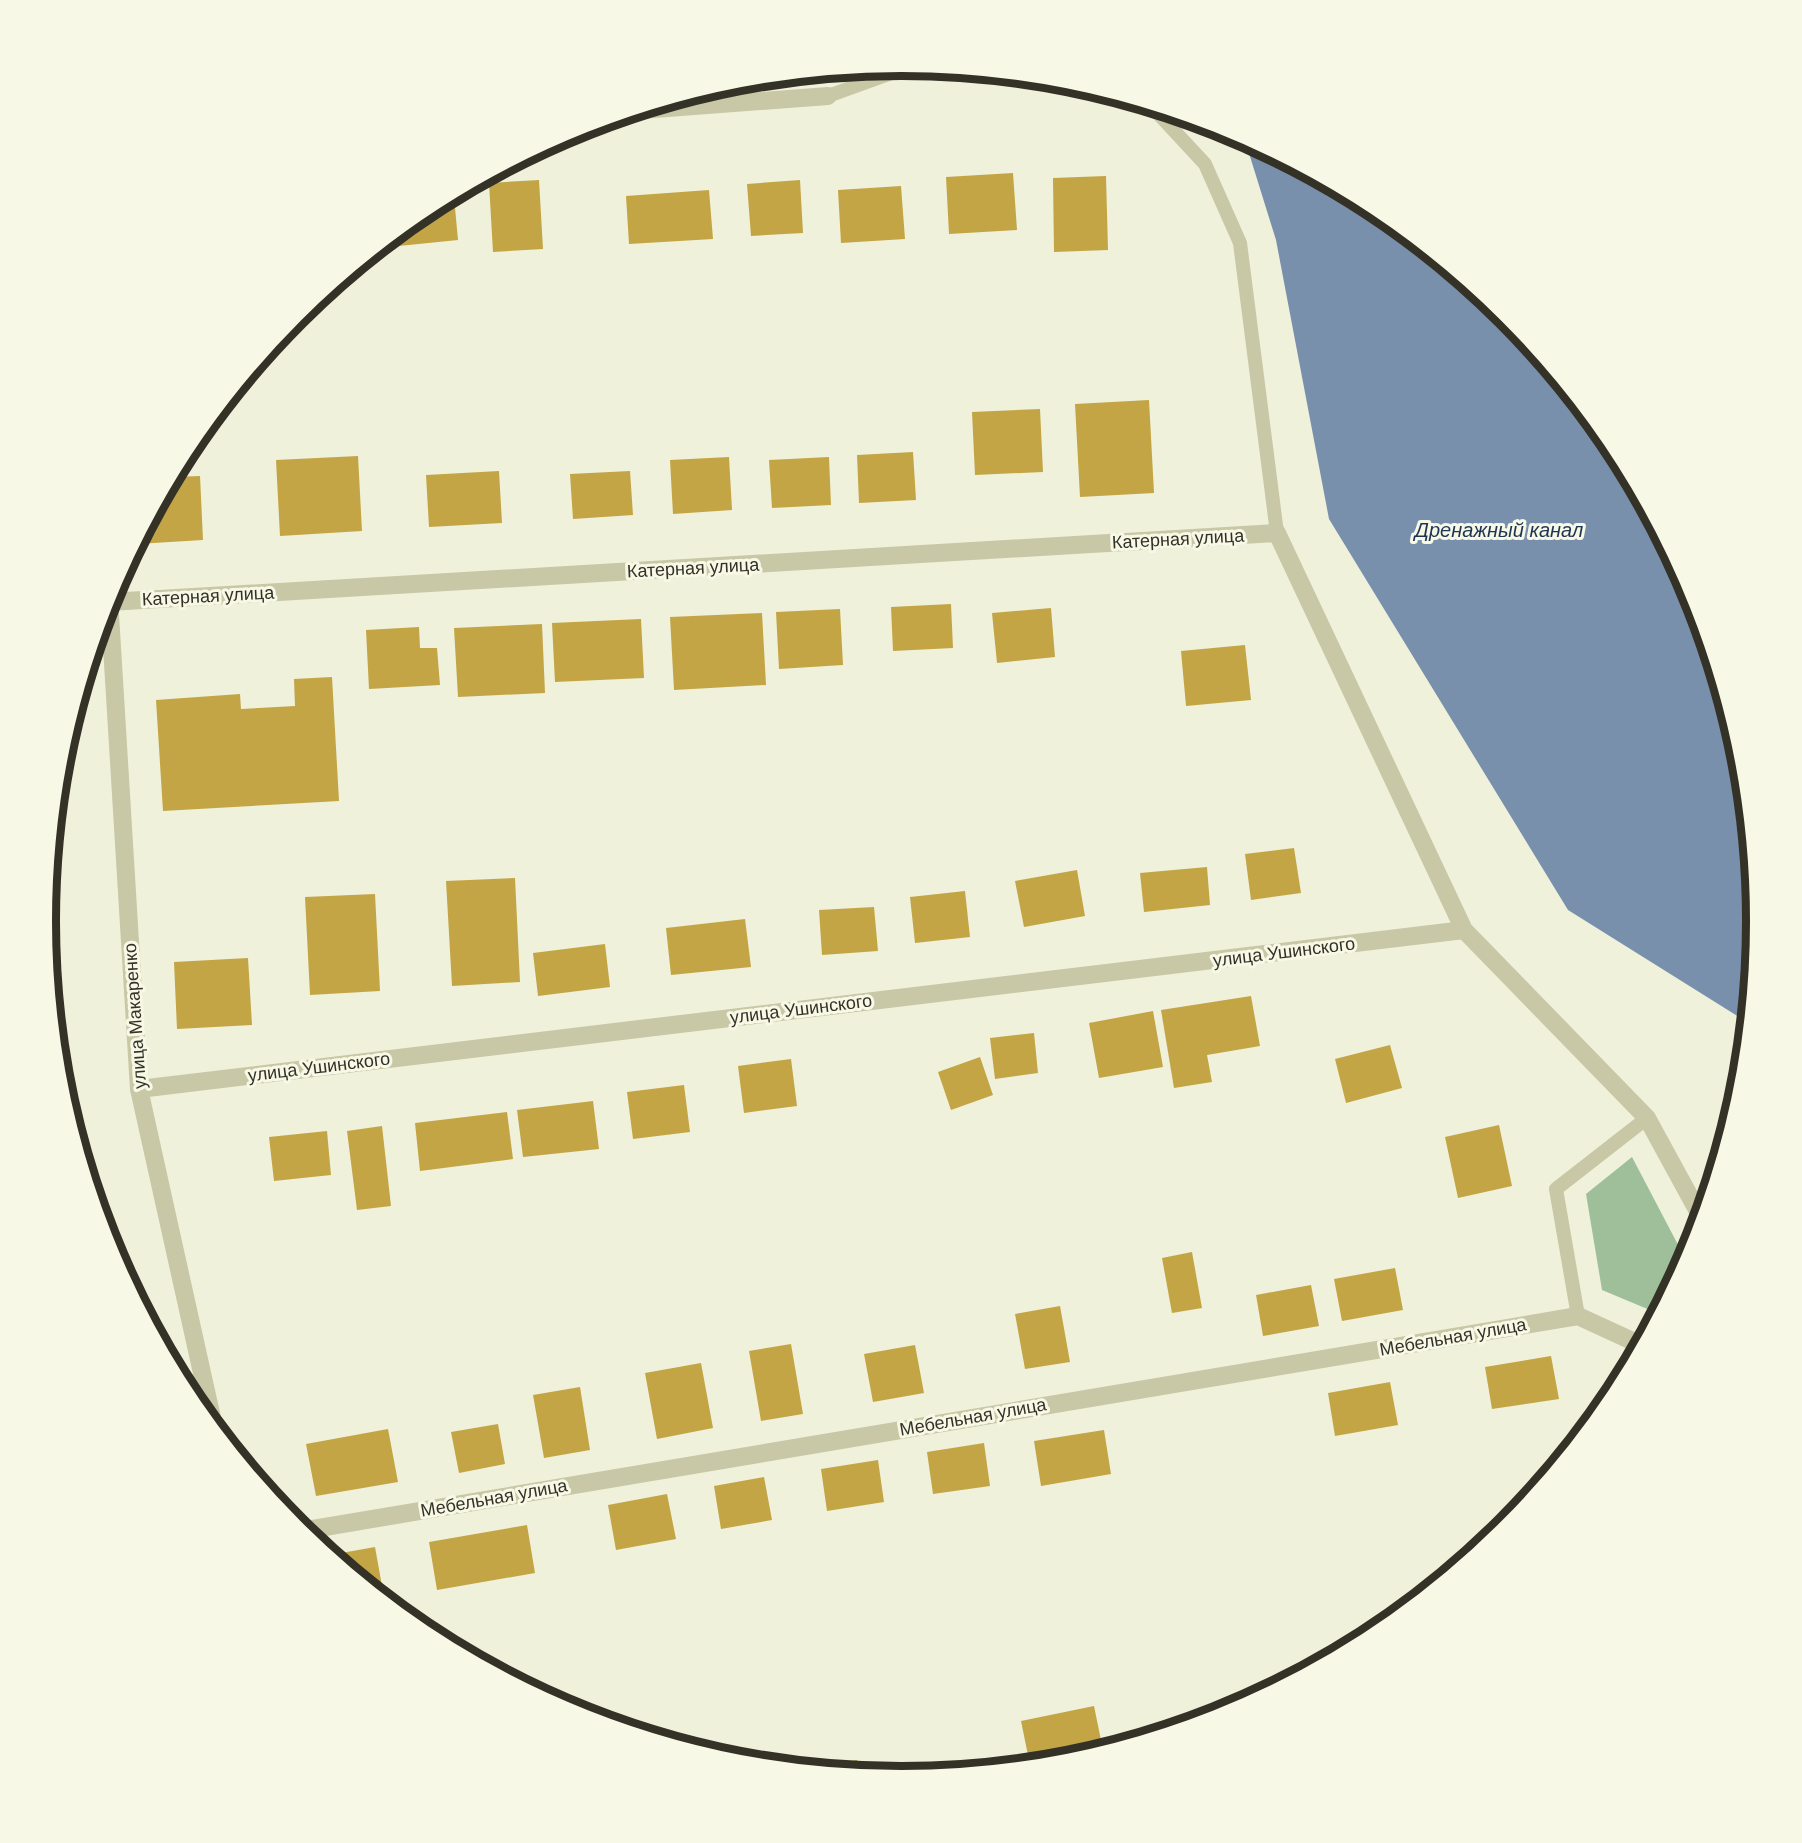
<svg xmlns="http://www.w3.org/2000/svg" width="1802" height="1843" font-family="Arial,sans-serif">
  <rect width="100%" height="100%" fill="#eff1da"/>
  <path fill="#9fbf9a" d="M1632,1157L1686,1260L1657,1313L1602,1290L1586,1194Z"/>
  <path fill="#7990ad" d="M1231,132L1377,210L1507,316L1613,446L1692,594L1741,755L1757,922L1747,1022L1568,910L1329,519L1276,240L1248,150Z"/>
  <path fill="#c3a545" d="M1013,173L1017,230L949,234L946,177Z
    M1106,176L1108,250L1054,252L1053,178Z
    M539,180L543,249L493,252L489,183Z
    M800,180L803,233L751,236L747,184Z
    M901,186L905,239L841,243L838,190Z
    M709,190L713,239L629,244L626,196Z
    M449,197H454L458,240L379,248L426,210Z
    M1149,400L1154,493L1080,497L1075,404Z
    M1040,409L1043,472L975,475L972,412Z
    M913,452L916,500L859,503L857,455Z
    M358,456L362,531L280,536L276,460Z
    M729,457L732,510L673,514L670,460Z
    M829,457L831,505L772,508L769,460Z
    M499,471L502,523L429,527L426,475Z
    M630,471L633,515L573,519L570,474Z
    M200,476L203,540L137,544L172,477Z
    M951,604L953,648L893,651L891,607Z
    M1051,608L1055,657L997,663L992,613Z
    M840,609L843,665L779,669L776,612Z
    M762,613L766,685L674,690L670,617Z
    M641,619L644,678L555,682L552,623Z
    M542,624L545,693L458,697L454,628Z
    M419,627L420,648H437L440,685L369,689L366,630Z
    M1245,645L1251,700L1186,706L1181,651Z
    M332,677L339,801L163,811L156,700L240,694L241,709L295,706L294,679Z
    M1294,848L1301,893L1251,900L1245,854Z
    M1207,867L1210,905L1144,912L1140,873Z
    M1077,870L1085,916L1024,927L1015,881Z
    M515,878L520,982L452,986L446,881Z
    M965,891L970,937L915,943L910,897Z
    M375,894L380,991L310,995L305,897Z
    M874,907L878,951L822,955L819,910Z
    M745,919L751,967L671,975L666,928Z
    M605,944L610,987L538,996L533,953Z
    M248,958L252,1025L177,1029L174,962Z
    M1251,996L1260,1046L1207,1055L1212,1082L1174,1088L1161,1010Z
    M1153,1011L1163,1067L1099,1078L1089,1023Z
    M1034,1033L1038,1073L995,1079L990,1038Z
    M1390,1045L1402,1088L1346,1103L1335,1059Z
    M980,1057L993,1095L951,1110L938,1072Z
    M791,1059L797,1106L744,1113L738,1066Z
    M684,1085L690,1132L633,1139L627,1092Z
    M593,1101L599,1149L523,1157L517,1110Z
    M507,1112L513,1159L420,1171L415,1123Z
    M1499,1125L1512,1186L1458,1198L1445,1137Z
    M382,1126L391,1206L357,1210L347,1131Z
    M327,1131L331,1175L274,1181L269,1137Z
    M1192,1252L1202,1308L1172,1313L1162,1258Z
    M1395,1268L1403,1310L1342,1321L1334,1279Z
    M1311,1285L1319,1326L1263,1336L1256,1295Z
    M1060,1306L1070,1362L1025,1369L1015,1314Z
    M791,1344L803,1414L761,1421L749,1351Z
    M915,1345L924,1393L873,1402L864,1354Z
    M1551,1356L1559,1399L1492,1409L1485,1367Z
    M701,1363L713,1428L657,1439L645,1373Z
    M1390,1382L1398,1425L1335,1436L1328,1393Z
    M580,1387L590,1450L544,1458L533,1395Z
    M498,1424L505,1464L459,1473L451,1432Z
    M388,1429L398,1482L316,1496L306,1444Z
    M1104,1430L1111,1474L1041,1486L1034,1441Z
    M984,1443L990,1486L933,1494L927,1452Z
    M878,1460L884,1502L827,1511L821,1469Z
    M764,1477L772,1520L721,1529L714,1486Z
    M667,1494L676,1539L616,1550L608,1505Z
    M527,1525L535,1573L437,1590L429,1542Z
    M375,1547L384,1597L382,1598L330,1555Z
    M1094,1706L1103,1750L1068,1761L1030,1765L1021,1721Z
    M857,1760L860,1773L812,1769V1768Z"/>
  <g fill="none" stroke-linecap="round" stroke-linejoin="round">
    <path stroke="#c8c7a6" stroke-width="14" d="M828,96L911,66
      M1153,108L1205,164L1240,243L1277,533
      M1578,1316L1556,1189L1647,1118"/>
    <path stroke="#c8c7a6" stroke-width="18" d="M641,110L828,96
      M109,598L139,1089L214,1427
      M109,602L1277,533L1464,930L1647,1118L1701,1217
      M139,1089L1464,930
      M301,1531L1578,1316L1641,1345"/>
  </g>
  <g text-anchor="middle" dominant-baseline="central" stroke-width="6" stroke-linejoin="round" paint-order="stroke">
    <g font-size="18" fill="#343227" stroke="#f7f9e6">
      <text transform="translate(1178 539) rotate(-3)">Катерная улица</text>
      <text transform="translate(693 568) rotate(-3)">Катерная улица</text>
      <text transform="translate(208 596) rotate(-3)">Катерная улица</text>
      <text transform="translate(1284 952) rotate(-7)">улица Ушинского</text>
      <text transform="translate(801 1009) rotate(-7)">улица Ушинского</text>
      <text transform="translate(135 1016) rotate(-94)">улица Макаренко</text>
      <text transform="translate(319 1067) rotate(-7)">улица Ушинского</text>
      <text transform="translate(1453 1337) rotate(-10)">Мебельная улица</text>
      <text transform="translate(973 1417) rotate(-10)">Мебельная улица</text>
      <text transform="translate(494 1498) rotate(-10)">Мебельная улица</text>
    </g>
    <g font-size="20" font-style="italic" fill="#1e3455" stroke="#f7f9e6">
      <text x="1499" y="530">Дренажный канал</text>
    </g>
  </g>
  <path d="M0 0H1802V1843H0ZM56 921a845 845 0 1 1 1690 0a845 845 0 1 1-1690 0Z" fill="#f7f9e6" fill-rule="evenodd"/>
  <path fill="none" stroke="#343227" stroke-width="8" d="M56 921a845 845 0 1 1 1690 0a845 845 0 1 1-1690 0Z"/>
</svg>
